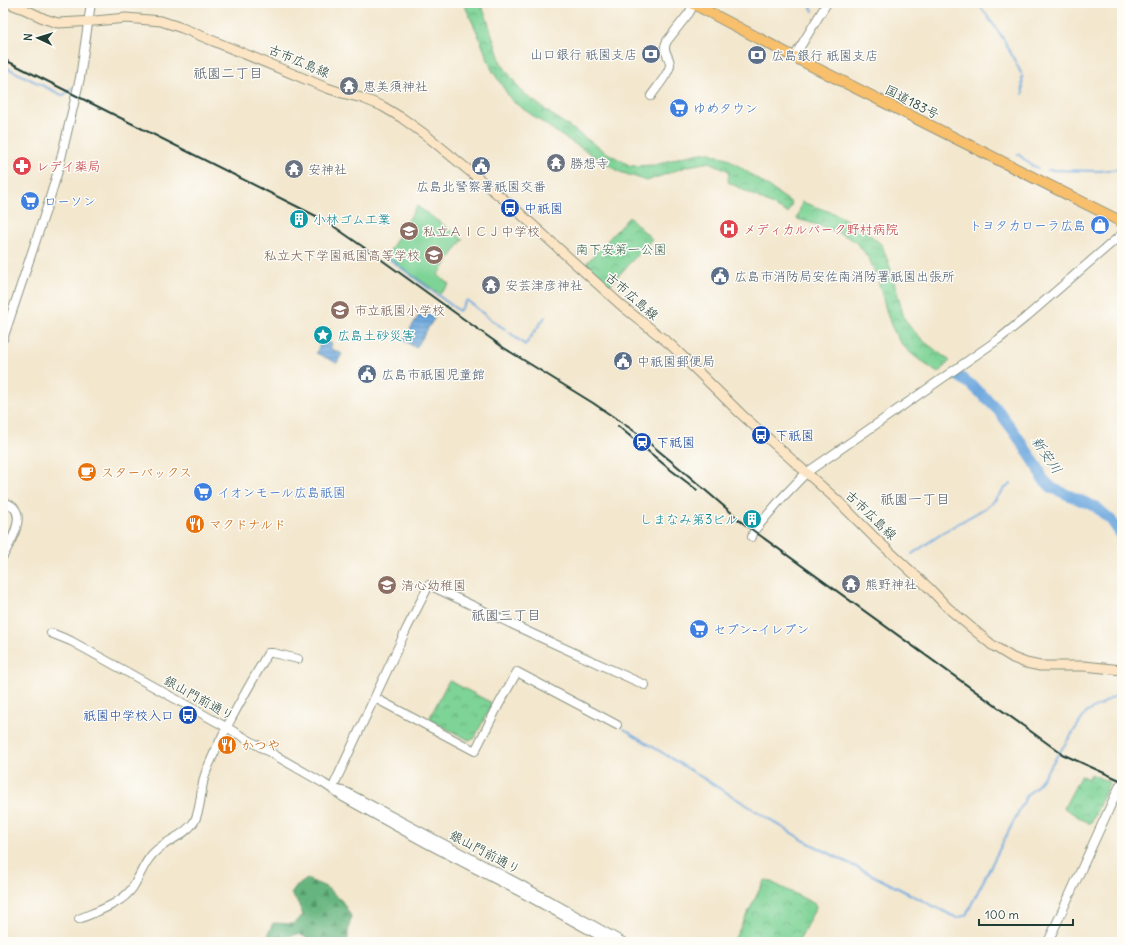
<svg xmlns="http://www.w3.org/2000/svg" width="1125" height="945" font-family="Delius,'Klee One',sans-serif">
  <defs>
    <pattern id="forest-firs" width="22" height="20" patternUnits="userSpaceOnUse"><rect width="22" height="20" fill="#66b57f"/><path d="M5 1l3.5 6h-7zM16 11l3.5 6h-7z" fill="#539469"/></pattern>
    <pattern id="park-crowns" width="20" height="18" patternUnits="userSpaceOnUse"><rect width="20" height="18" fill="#7ed396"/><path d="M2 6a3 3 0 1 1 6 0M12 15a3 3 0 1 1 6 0" fill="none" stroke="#67ac7b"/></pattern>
    <pattern id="water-rules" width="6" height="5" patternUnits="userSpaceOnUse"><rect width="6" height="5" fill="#6da8de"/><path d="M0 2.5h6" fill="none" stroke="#598ab5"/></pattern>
  </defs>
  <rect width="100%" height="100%" fill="#fdfcf7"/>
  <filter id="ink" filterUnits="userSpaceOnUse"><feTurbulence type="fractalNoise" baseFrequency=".025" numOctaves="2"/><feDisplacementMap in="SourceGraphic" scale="8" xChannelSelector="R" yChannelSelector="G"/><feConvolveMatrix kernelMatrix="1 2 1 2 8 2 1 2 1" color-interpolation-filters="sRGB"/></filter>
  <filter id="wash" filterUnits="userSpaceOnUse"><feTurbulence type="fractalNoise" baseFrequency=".012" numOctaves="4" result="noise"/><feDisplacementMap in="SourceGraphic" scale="16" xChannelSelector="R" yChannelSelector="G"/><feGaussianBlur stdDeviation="0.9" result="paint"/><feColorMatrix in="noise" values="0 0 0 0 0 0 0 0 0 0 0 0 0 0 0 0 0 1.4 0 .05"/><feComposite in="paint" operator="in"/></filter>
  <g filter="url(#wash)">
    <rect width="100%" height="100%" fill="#f3e7ce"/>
    <path fill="url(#forest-firs)" stroke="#42795a" d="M307,879L326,887L342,901L351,916L348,933V942H313L312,940L299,934L285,937L278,942H268L269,932L273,923L293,924L303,915L298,903L291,894L297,886Z"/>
    <path fill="url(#park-crowns)" stroke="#4e8865" d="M462,3H480L486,16L501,63L521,91L551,114L604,151L631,166L656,165L681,157L707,152L727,158L792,203L788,213L728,182L729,171L710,162L688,166L647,181L620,172L562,136L512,101L492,70L477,32L464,4Z
      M802,202L836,214L864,230L882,245L891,270L904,318L911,328L926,343L950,361L938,373C925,364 906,352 898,339C879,308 884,267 854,241C851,238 847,237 843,235C828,228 813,223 797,219Z
      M629,217L652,239L607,288L584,266Z
      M450,681L490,702L491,706L474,739L469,740L430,720V717L448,682Z
      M1091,774L1109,782V784L1091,823H1088L1064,808L1081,775L1088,779Z
      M767,880L815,904L816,907L798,942H733L764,881Z"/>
    <path fill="#7ed396" stroke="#4e8865" d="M417,206L463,239L438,275L449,284L440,294L386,257Z"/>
    <path fill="url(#water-rules)" stroke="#467289" d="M423,309L435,317L416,348L403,340Z
      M323,339L332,344L330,348L342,354L337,363L316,353Z"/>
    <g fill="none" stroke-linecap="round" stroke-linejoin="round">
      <path stroke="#6da8de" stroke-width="2" d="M809,3L813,11
        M980,6L996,28L1004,40L1021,73
        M3,66L62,95H64L69,90L72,88
        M1022,76L1023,94
        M1018,154L1031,165L1038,168
        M1048,170L1098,171L1122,169
        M384,255L459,311L467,300L491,320L505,329
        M509,332L525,345L545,317
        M1037,479L1042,478
        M912,554L947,530L987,507L994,501L1004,489L1011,484
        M624,729L803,840L957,918L966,915L1027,795L1037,786L1086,713L1122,692"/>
      <path stroke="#6da8de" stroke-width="11" d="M957,375L973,386L998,410L1015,433L1039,469L1042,478L1052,488L1096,507L1111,520L1122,536"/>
    </g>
  </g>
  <g filter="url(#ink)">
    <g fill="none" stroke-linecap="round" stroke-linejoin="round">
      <g stroke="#899281" stroke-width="10">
        <path id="tertiary" d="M794,57L827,3
          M651,96C656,88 669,74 670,65C670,55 661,52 667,41L689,13L694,4
          M3,339L48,204L58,171L80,78L91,3
          M3,501C6,503 12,505 14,508C25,519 9,545 3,556
          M752,537L754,531L781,499L806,473L999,339L1025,318L1122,234
          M51,633L71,641L226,727L323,783L332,789L343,797L428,844L526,895L611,942
          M375,698L475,751L499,704L517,672L617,725
          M332,789L407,628L429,585L535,635L645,685
          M335,789L346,792L521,885L623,942
          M79,919C97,911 122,904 133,887C141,874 146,858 158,849C170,839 185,835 194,822C202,809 200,786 206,772C223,730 246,692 268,653H273L298,659
          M1048,942L1120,785"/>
      </g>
      <g stroke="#899281" stroke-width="11">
        <path id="secondary" d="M8,3L24,9L45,19L58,23L95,21L126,18L161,21L182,28L327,88L342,93L362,98L382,106L402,118L427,136L513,207L622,306L671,345L741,414L838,501L876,539L929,588L948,608L992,645L1013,658L1026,663L1040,666H1084L1122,670"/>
      </g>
      <g stroke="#899281" stroke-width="12">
        <path id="trunk" d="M692,3L794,57L1122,222"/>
      </g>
      <use href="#tertiary" stroke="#fff" stroke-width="8"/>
      <use href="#secondary" stroke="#fce5c4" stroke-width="9"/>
      <use href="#trunk" stroke="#f8bf6c" stroke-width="10"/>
      <path stroke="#1f3d34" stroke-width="2" d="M3,59L326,221L379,258L504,348L593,403L637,433L683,471L741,521
        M618,426L667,467L697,490
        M736,518L1040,738L1062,754L1122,781"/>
    </g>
  </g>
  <defs>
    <g id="bank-disc" transform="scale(1)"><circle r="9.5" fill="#5c6f8a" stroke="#fdfcf7"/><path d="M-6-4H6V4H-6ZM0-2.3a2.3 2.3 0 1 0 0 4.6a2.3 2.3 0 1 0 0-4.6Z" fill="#fff"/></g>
    <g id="temple-disc" transform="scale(1)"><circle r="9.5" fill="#6b7280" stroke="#fdfcf7"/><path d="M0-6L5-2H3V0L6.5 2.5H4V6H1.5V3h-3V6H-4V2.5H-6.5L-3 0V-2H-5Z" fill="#fff"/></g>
    <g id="supermarket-disc" transform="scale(1)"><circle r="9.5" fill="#3f7fe0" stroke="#fdfcf7"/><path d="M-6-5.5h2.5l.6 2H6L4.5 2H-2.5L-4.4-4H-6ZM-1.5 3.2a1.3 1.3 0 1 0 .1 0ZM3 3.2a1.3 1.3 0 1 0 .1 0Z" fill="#fff"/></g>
    <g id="pharmacy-disc" transform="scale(1)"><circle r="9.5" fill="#e0444e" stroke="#fdfcf7"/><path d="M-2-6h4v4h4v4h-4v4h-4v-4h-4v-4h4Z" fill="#fff"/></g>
    <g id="civic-disc" transform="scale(1)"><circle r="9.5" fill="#5c6f8a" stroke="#fdfcf7"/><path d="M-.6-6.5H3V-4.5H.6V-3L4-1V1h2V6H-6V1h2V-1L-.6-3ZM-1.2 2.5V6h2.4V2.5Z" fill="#fff"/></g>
    <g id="bus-disc" transform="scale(1)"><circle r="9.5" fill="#1a4fb4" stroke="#fdfcf7"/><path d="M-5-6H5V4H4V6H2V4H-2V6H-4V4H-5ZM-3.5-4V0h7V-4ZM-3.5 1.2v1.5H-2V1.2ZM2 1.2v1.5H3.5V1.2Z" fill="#fff"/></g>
    <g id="building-disc" transform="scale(1)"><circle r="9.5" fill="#0f9aa8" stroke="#fdfcf7"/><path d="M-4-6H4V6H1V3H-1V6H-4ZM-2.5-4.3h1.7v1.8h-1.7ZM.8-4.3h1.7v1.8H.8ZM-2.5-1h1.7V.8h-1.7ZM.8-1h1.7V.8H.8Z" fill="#fff"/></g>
    <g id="shop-disc" transform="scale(1)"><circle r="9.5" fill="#3f7fe0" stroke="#fdfcf7"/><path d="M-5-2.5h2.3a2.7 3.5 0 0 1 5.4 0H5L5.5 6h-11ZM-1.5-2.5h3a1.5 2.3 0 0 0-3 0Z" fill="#fff"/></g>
    <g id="hospital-disc" transform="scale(1)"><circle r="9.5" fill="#e0444e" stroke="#fdfcf7"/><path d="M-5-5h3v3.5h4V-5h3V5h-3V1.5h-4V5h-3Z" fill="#fff"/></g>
    <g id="school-disc" transform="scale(1)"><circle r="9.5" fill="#8d6e63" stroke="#fdfcf7"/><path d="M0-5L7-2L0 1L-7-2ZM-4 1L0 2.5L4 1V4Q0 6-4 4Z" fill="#fff"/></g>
    <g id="sight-disc" transform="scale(1)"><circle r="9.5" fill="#0f9aa8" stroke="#fdfcf7"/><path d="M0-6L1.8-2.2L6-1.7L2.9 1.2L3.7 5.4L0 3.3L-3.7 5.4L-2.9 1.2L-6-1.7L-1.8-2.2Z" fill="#fff"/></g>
    <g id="station-disc" transform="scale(1)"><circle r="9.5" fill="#1a4fb4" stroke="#fdfcf7"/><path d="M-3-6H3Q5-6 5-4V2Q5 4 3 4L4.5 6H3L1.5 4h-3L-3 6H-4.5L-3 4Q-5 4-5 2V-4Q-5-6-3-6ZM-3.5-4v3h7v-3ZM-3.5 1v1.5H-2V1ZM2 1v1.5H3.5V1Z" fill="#fff"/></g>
    <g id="cafe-disc" transform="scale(1)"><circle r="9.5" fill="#e8710a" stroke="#fdfcf7"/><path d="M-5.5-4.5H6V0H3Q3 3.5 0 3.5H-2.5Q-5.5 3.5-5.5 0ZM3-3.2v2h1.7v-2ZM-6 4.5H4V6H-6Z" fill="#fff"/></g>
    <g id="restaurant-disc" transform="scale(1)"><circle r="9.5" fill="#e8710a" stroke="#fdfcf7"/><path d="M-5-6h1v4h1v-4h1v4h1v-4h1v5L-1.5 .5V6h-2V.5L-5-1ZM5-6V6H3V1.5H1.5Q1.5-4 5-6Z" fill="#fff"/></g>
  </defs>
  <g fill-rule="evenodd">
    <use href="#bank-disc" x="651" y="54"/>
    <use href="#bank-disc" x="757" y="55"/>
    <use href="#temple-disc" x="349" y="86"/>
    <use href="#supermarket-disc" x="679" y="108"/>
    <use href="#temple-disc" x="556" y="163"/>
    <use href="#pharmacy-disc" x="22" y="166"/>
    <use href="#civic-disc" x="481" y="166"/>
    <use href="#temple-disc" x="294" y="169"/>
    <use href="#supermarket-disc" x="30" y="201"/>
    <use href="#bus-disc" x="510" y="208"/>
    <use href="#building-disc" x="299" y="219"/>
    <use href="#shop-disc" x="1100" y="225"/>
    <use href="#hospital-disc" x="729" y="229"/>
    <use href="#school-disc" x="409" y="231"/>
    <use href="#school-disc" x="434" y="255"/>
    <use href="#civic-disc" x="720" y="276"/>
    <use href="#temple-disc" x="491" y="285"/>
    <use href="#school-disc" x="340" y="310"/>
    <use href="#sight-disc" x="323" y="335"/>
    <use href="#civic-disc" x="623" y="361"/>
    <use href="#civic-disc" x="367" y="374"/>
    <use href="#bus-disc" x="761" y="435"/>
    <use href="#station-disc" x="642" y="442"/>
    <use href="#cafe-disc" x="87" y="472"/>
    <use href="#supermarket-disc" x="203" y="492"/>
    <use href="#building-disc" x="752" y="519"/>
    <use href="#restaurant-disc" x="195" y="524"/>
    <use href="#temple-disc" x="851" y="584"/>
    <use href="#school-disc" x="387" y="585"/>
    <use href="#supermarket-disc" x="699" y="629"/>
    <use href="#bus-disc" x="188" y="715"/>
    <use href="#restaurant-disc" x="227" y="745"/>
  </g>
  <g text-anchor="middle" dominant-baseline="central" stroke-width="3" stroke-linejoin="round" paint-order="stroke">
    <g font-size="13" fill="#4e5e75" stroke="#fdfcf7" text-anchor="start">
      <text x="637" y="54" text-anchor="end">山口銀行 祇園支店</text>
      <text x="771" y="55">広島銀行 祇園支店</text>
      <text x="481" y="186" text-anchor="middle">広島北警察署祇園交番</text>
      <text x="734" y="276">広島市消防局安佐南消防署祇園出張所</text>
      <text x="637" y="361">中祇園郵便局</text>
      <text x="381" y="374">広島市祇園児童館</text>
    </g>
    <g font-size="13" fill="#1f3d34" stroke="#fdfcf7">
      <text transform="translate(299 61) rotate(23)">古市広島線</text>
      <text transform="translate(912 102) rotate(27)">国道183号</text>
      <text transform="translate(632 296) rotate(41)">古市広島線</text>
      <text transform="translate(871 515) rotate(44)">古市広島線</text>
      <text transform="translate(199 698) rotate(29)">銀山門前通り</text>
      <text transform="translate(485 852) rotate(28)">銀山門前通り</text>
    </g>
    <g font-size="13" fill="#5b616d" stroke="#fdfcf7" text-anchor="start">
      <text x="363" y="86">恵美須神社</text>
      <text x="570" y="163">勝想寺</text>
      <text x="308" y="169">安神社</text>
      <text x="505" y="285">安芸津彦神社</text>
      <text x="865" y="584">熊野神社</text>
    </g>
    <g font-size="13" fill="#366cbe" stroke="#fdfcf7" text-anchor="start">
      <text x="693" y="108">ゆめタウン</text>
      <text x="44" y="201">ローソン</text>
      <text x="1086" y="225" text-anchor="end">トヨタカローラ広島</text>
      <text x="217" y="492">イオンモール広島祇園</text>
      <text x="713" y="629">セブン-イレブン</text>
    </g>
    <g font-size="13" fill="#be3a42" stroke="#fdfcf7" text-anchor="start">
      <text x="36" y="166">レデイ薬局</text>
      <text x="743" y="229">メディカルパーク野村病院</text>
    </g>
    <g font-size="13" fill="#164399" stroke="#fdfcf7" text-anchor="start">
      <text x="524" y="208">中祇園</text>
      <text x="775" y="435">下祇園</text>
      <text x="656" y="442">下祗園</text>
      <text x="174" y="715" text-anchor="end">祇園中学校入口</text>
    </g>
    <g font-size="13" fill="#0d838f" stroke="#fdfcf7" text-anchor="start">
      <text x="313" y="219">小林ゴム工業</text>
      <text x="337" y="335">広島土砂災害</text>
      <text x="738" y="519" text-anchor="end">しまなみ第3ビル</text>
    </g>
    <g font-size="13" fill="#785e54" stroke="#fdfcf7" text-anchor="start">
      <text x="423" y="231">私立ＡＩＣＪ中学校</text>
      <text x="420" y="255" text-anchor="end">私立大下学園祗園高等学校</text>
      <text x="354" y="310">市立祇園小学校</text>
      <text x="401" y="585">清心幼稚園</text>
    </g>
    <g font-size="13" fill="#37624c" stroke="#fdfcf7">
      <text x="621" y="249">南下安第一公園</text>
    </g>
    <g font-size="13" fill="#c56008" stroke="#fdfcf7" text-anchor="start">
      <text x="101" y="472">スターバックス</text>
      <text x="209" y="524">マクドナルド</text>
      <text x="241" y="745">かつや</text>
    </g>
    <g font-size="14" fill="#555d6c" stroke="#fdfcf7">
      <text x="228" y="73">祇園二丁目</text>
      <text x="915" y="499">祇園一丁目</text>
      <text x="506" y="615">祇園三丁目</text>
    </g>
    <g font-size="14" font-style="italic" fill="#365d67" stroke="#fdfcf7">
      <text transform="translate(1047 455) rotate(56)">新安川</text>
    </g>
  </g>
  <rect width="1125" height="945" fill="none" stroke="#fdfcf7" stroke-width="16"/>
  <g transform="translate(38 38) rotate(274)" stroke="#fdfcf7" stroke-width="3" paint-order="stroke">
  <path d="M0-3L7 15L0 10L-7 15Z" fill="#1f3d34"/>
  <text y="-6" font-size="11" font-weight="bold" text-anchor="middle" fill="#1f3d34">N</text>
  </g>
  <path d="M979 919v6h94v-6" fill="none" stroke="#1f3d34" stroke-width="2"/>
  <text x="985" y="919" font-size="12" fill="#1f3d34" stroke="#fdfcf7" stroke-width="3" paint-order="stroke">100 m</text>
</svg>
